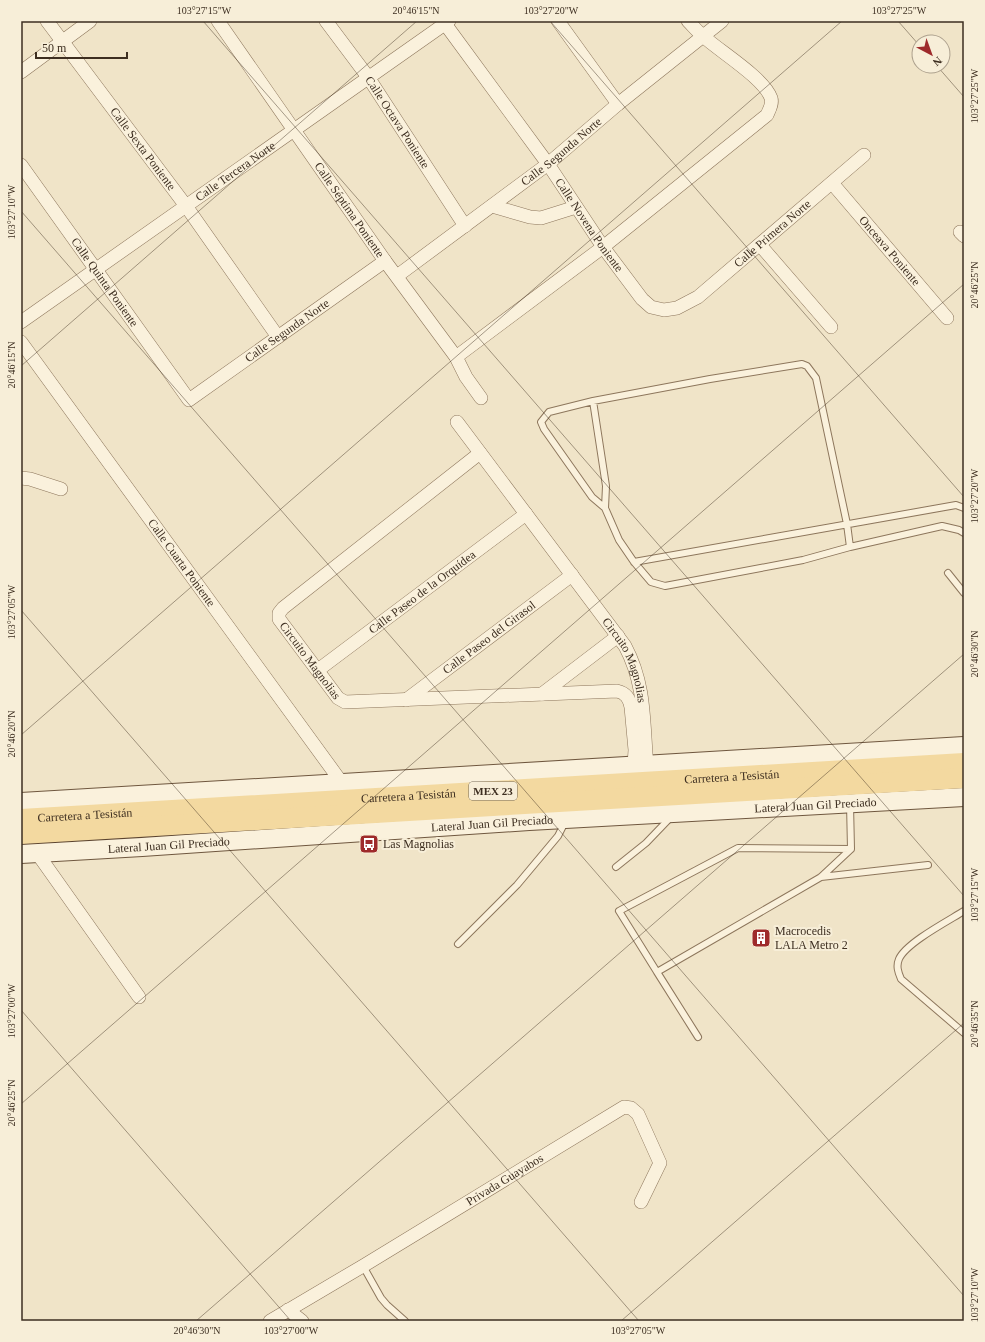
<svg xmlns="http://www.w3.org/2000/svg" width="985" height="1342" font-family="Georgia,serif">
  <rect width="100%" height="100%" fill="#f0e4c8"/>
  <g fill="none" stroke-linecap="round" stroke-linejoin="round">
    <g stroke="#8d765c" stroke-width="8">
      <path id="service" d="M593,401L606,486L605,508L619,540L634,562L651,582L665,586L803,560L850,547L942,526L959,530L964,533
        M605,508L592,497L544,429L541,422L549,412L593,401L710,379L802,364L807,366L816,378L847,524L850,547
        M634,562L956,505L964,508
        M948,573L964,593
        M850,804L851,849L821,877L657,972L619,911L738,848L851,849
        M616,867L646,843L670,818
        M821,877L928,865
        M964,911C948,921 906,943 899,959C896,966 898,972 901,979L964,1033
        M458,944L517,885L558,836L565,822
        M657,972L698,1037
        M363,1266L381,1298L387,1305L405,1321"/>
    </g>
    <g stroke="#8d765c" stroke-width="14">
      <g id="minor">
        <path id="s1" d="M47,21L186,206L278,337"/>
        <path id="s2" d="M218,21L385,261L456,357L466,377L481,398"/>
        <path id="s3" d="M326,21L368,77L465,226"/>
        <path id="s4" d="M443,21L548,164L603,247L642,299L651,307L664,310L677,308L698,297L864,155"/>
        <path d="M558,21L618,104"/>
        <path d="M21,72L90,21"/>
        <path id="s5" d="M21,165L189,400L385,261"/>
        <path id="s6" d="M832,183L947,318"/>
        <path d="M492,206L530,217L541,218L576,207"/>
        <path d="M960,232L964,236"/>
        <path d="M760,245L831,327"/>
        <path id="s7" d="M397,276L548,164L618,104L722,21"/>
        <path id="s8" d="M21,322L449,21"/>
        <path id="s9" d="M21,342L342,783"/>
        <path d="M456,357L603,247L767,115C769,110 773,104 771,98C764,78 719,51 703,36C698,32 693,26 688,21"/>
        <path id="s10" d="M457,422L625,646C646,685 643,723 647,766"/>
        <path id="s11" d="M480,453L283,608L279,613V619L338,698L345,702L617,691C626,693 629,698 631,707L635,750L634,766"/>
        <path d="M21,478L30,479L61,489"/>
        <path id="s12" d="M318,670L526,514"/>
        <path d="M542,694L618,636"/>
        <path id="s13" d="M406,700L572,575"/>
        <path d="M37,853L139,997"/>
        <path d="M288,1310L302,1321"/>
        <path id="s14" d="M270,1321L363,1266L624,1107L631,1108L638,1114L660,1163L641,1202"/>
      </g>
    </g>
    <g stroke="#6f573f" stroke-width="20">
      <g id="secondary">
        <path d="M21,802L964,746"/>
        <path id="s15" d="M21,854L142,847L529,821L964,797"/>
      </g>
    </g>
    <g stroke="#5b4430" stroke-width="22">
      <g id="primary">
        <path id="s16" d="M21,819L964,763"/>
        <path d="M21,834L964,778"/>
      </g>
    </g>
    <use href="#service" stroke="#faf1dc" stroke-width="6"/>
    <use href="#minor" stroke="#faf1dc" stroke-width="13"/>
    <use href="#secondary" stroke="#faf1dc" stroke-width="18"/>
    <use href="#primary" stroke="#f3d9a0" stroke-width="20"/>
  </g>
  <path fill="none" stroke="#3d2e20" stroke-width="1" stroke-opacity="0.45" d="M203,21L964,896M550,21L964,497M898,21L919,45M937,66L964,97M21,211L964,1296M21,366L417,21M21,610L639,1321M21,735L842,21M21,1010L291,1321M21,1104L964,284M196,1321L964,654M621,1321L964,1023"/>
  <defs>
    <g id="bus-square" transform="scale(1)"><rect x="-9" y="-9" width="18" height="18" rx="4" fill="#9e2a2b" stroke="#f7eed8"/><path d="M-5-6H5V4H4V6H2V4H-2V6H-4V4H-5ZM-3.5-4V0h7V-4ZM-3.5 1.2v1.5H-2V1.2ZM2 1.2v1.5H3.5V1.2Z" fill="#fff"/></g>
    <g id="building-square" transform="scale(1)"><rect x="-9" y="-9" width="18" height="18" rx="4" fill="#9e2a2b" stroke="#f7eed8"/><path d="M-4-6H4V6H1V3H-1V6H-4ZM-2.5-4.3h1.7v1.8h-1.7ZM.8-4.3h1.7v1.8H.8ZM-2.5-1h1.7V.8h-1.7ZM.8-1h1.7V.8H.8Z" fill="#fff"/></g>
  </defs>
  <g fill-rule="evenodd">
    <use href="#bus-square" x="369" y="844"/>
    <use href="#building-square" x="761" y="938"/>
  </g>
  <g text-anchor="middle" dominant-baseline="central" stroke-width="4" stroke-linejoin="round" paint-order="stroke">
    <rect fill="#f7eed8" stroke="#756857" stroke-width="1" x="469" y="782" width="48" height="18" rx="3"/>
    <g font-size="11" font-weight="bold" fill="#3d2e20">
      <text x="493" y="791">MEX 23</text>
    </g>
    <g font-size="12" fill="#3d2e20" stroke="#f7eed8">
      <text stroke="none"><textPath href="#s3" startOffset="124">Calle Octava Poniente</textPath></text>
      <text stroke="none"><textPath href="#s1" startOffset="160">Calle Sexta Poniente</textPath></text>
      <text stroke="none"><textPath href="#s7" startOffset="206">Calle Segunda Norte</textPath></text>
      <text stroke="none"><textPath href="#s8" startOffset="262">Calle Tercera Norte</textPath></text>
      <text stroke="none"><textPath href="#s2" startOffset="230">Calle Séptima Poniente</textPath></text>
      <text stroke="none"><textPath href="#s4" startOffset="251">Calle Novena Poniente</textPath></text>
      <text stroke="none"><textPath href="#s4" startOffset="502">Calle Primera Norte</textPath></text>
      <text stroke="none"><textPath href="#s6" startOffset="89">Onceava Poniente</textPath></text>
      <text stroke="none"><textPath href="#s5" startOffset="144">Calle Quinta Poniente</textPath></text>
      <text stroke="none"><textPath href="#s5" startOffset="409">Calle Segunda Norte</textPath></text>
      <text stroke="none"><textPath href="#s9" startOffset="273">Calle Cuarta Poniente</textPath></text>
      <text stroke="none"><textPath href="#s12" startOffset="130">Calle Paseo de la Orquídea</textPath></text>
      <text stroke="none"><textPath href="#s13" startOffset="104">Calle Paseo del Girasol</textPath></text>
      <text stroke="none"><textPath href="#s11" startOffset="315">Circuito Magnolias</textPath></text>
      <text stroke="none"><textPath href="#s10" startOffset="293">Circuito Magnolias</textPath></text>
      <text stroke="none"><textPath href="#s16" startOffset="712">Carretera a Tesistán</textPath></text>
      <text stroke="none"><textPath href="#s16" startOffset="388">Carretera a Tesistán</textPath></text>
      <text stroke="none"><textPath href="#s15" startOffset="796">Lateral Juan Gil Preciado</textPath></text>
      <text stroke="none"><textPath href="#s16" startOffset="64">Carretera a Tesistán</textPath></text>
      <text stroke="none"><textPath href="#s15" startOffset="472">Lateral Juan Gil Preciado</textPath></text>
      <text stroke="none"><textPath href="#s15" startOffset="148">Lateral Juan Gil Preciado</textPath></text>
      <text stroke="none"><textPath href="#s14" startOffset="274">Privada Guayabos</textPath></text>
    </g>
    <g font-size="12" fill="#3d2e20" stroke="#f7eed8" text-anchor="start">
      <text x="383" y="844">Las Magnolias</text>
      <text x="775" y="931">Macrocedis<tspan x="775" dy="14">LALA Metro 2</tspan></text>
    </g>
  </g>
  <rect width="985" height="1342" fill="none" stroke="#f7eed8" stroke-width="44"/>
  <g transform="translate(931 54) rotate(139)"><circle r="19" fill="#f7eed8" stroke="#ada18e"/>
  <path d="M0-3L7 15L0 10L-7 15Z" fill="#9e2a2b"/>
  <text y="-6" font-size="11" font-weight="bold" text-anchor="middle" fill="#3d2e20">N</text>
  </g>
  <path d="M36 52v6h91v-6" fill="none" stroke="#3d2e20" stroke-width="2"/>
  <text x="42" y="52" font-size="12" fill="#3d2e20" stroke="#f7eed8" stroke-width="3" paint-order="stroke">50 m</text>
  <rect x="22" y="22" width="941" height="1298" fill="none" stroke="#3d2e20" stroke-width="1.5"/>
  <g font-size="10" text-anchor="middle" fill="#3d2e20">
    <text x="204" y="14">103°27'15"W</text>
    <text x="416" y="14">20°46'15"N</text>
    <text x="551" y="14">103°27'20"W</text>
    <text x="899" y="14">103°27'25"W</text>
    <text transform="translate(974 96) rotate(-90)" y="4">103°27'25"W</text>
    <text transform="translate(11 212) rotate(-90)" y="4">103°27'10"W</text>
    <text transform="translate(974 285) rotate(-90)" y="4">20°46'25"N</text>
    <text transform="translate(11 365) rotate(-90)" y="4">20°46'15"N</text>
    <text transform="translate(974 496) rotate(-90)" y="4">103°27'20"W</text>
    <text transform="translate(11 612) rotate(-90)" y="4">103°27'05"W</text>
    <text transform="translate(974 654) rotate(-90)" y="4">20°46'30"N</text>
    <text transform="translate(11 734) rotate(-90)" y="4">20°46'20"N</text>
    <text transform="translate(974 895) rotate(-90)" y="4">103°27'15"W</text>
    <text transform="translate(11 1011) rotate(-90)" y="4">103°27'00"W</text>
    <text transform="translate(974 1024) rotate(-90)" y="4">20°46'35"N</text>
    <text transform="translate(11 1103) rotate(-90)" y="4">20°46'25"N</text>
    <text transform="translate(974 1295) rotate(-90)" y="4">103°27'10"W</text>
    <text x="197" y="1334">20°46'30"N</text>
    <text x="291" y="1334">103°27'00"W</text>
    <text x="638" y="1334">103°27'05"W</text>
  </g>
</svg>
